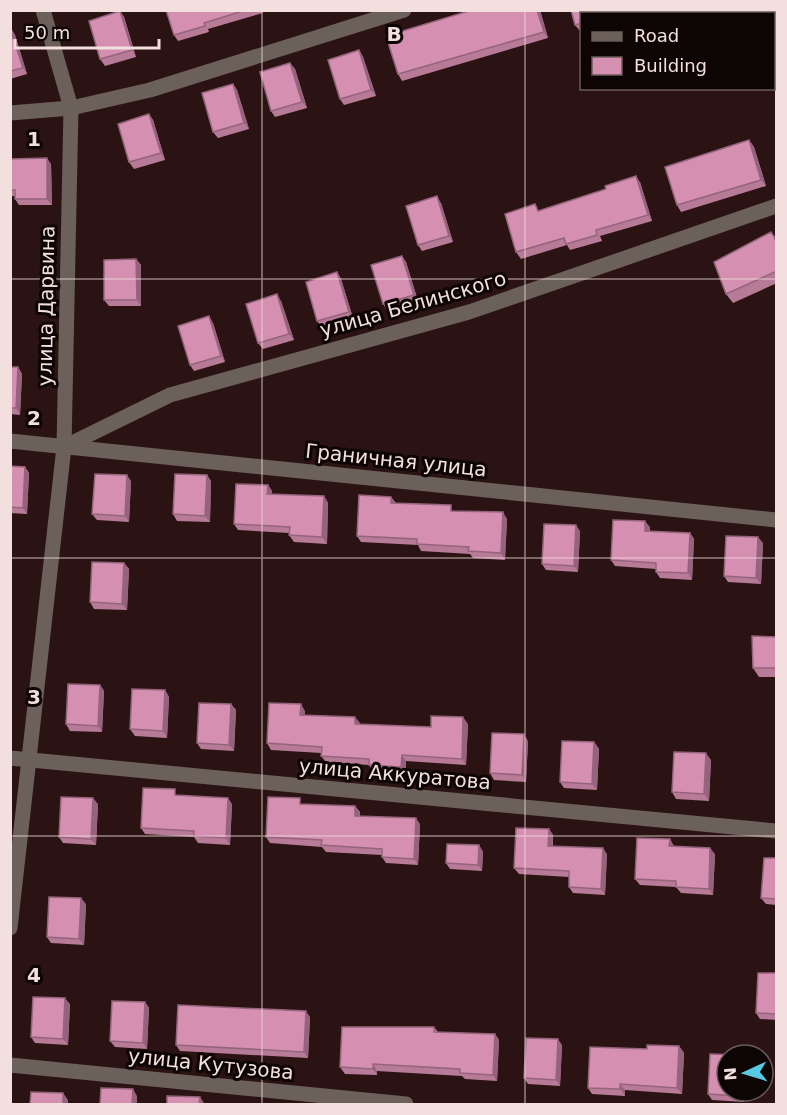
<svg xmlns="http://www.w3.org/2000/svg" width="787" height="1115" font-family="'DejaVu Sans',sans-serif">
  <rect width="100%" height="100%" fill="#2c1313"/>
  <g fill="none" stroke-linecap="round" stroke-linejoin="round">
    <path stroke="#6c615a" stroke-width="15" d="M763,10L764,14
      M774,44L776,54
      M10,113L71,108L150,90L404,10
      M10,441L776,520
      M64,447L170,395L469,312L776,206
      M10,758L776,831
      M10,928L64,447L71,108L43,10
      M10,1065L406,1104"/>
  </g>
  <path fill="#b77b98" d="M166,10H262L263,13L208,29L209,32L178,41L174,35Z
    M540,10L548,38L402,81L398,74Z
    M571,10H607L608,14H582V30L580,31L575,25Z
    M120,11L124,17L136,57L105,66L100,59Z
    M10,28L15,35L27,74L10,79Z
    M359,50L363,57L376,96L344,105L340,99Z
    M290,63L295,69L307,108L275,117L271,111Z
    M233,84L237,90L249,129L218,138L213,132Z
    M149,114L153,120L165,160L134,169L129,162Z
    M749,140L754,147L766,186L681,212L677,205Z
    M10,159L51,164L52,205H19L15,199V196H10Z
    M640,182L652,221L600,236L602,241L570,250L567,245L521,259L516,252L540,210Z
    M441,203L453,242L422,251L418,245Z
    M771,232L777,239V283L733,303L726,294Z
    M402,256L406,262L418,301L387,310L383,304Z
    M136,259L141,265V306H109L104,300Z
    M337,272L341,279L353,318L322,327L317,321Z
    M281,301L294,340L263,349L258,343Z
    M213,323L225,362L194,371L190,365Z
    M10,367H18L22,374L20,415L10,414Z
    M10,466L25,467L29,473L27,514L10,513Z
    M207,475L211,481L210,522L177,521L173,514Z
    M131,481L129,522L97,520L92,514Z
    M268,485L272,491V495L324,496L328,503L327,544L294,542L289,535V533L238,530L234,524Z
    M391,497L396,503L507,519L505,560L473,558L470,554L421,551L418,545L361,542L357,536Z
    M650,527V531L690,533L694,539L692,580L660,578L656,572V569L615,566L611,560Z
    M580,531L578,572L546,570L542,564Z
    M763,543L761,584L728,582L724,576Z
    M124,563L129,569L127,610L94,609L90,602Z
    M777,637V677H759L753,668Z
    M100,685L104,691L102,732L70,731L66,724Z
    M165,690L169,697L167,738L135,736L130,729Z
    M231,704L236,710L234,751L201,749L197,743Z
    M305,711V715L360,723V724L431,727L468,724L466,765L406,761V773L373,771L369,765L326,762L321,756V753L271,750L267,743Z
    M528,741L526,782L494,780L490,773Z
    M594,742L599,749L597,790L564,788L560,782Z
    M711,760L709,801L676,799L672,792Z
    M179,796L232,804L230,845L198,843L194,837L145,834L141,828Z
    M98,804L96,845L63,843L59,837Z
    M304,804L355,806L360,812V816L420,824L418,865L386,863L382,857V855L326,852L322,847L270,843L266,837Z
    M549,829L553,835V846L607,854L605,895L573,893L569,887V877L519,874L514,868Z
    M670,839L674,847L715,854L713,895L681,893L676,887L640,885L635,879Z
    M479,845L483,852L482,871L450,869L446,863Z
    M777,858V905L766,904L761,898Z
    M86,904L84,945L51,943L47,937Z
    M777,973V1020L760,1019L756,1013Z
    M145,1002L149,1008L147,1049L115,1047L110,1041Z
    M70,1004L68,1045L35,1043L31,1037Z
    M310,1017L308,1058L180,1051L176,1045Z
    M434,1027L438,1032L495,1034L499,1040L497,1081L465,1079L462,1076L377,1071V1075L345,1074L340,1067Z
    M562,1045L560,1086L528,1084L524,1078Z
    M679,1046L684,1053L682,1094L625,1090V1096L592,1094L588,1088L647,1049Z
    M727,1091H745L744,1102L712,1100L708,1094Z"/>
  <path fill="#95647c" d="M537,10H540L548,38L544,32Z
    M120,11L124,17L136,57L132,50Z
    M11,28L15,35L27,74L23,68Z
    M359,50L363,57L376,96L371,90Z
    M290,63L295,69L307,108L302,102Z
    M233,84L237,90L249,129L244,123Z
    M149,114L153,120L165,160L161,153Z
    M749,140L754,147L766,186L761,180Z
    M47,158L51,164L52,205L47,199Z
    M636,176L640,182L652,221L648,215Z
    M437,196L441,203L453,242L449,236Z
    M402,256L406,262L418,301L414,295Z
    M136,259L141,265V306L137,300Z
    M337,272L341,279L353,318L349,312Z
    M277,294L281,301L294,340L289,334Z
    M209,316L213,323L225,362L221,356Z
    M18,367L22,374L20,415L16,408Z
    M25,467L29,473L27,514L23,508Z
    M127,475L131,481L129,522L125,516Z
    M207,475L211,481L210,522L205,516Z
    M268,485L272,491V501L267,494Z
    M324,496L328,503L327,544L322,537Z
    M391,497L396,503L395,510L391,503Z
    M503,512L507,519L505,560L501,553Z
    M645,521L650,527L649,537L645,531Z
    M576,525L580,531L578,572L574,566Z
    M690,533L694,539L692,580L688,573Z
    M758,537L763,543L761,584L756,578Z
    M124,563L129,569L127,610L122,604Z
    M100,685L104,691L102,732L98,726Z
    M165,690L169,697L167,738L163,731Z
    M231,704L236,710L234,751L229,745Z
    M301,704L305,711V721L300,715Z
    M355,717L360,723L359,730L355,724Z
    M463,717L468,724L466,765L462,759Z
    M524,734L528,741L526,782L522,775Z
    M594,742L599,749L597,790L592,784Z
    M706,753L711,760L709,801L704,794Z
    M402,755L406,761V773L401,767Z
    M93,798L98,804L96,845L91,839Z
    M228,798L232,804L230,845L226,838Z
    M355,806L360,812L359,822L355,816Z
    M416,818L420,824L418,865L414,859Z
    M549,829L553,835L552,852L548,846Z
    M670,839L674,846V853L669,846Z
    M479,845L483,852L482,871L478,865Z
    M603,848L607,854L605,895L601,889Z
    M710,848L715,854L713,895L709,889Z
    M81,898L86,904L84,945L79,939Z
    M65,998L70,1004L68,1045L63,1039Z
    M145,1002L149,1008L147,1049L143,1043Z
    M306,1011L310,1017L308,1058L304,1052Z
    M495,1034L499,1040L497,1081L493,1075Z
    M558,1039L562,1045L560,1086L556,1080Z
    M679,1046L684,1053L682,1094L677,1088Z
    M373,1064L377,1071V1075L373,1069Z
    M620,1084L625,1090V1096L620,1089Z
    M133,1089L137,1096V1104H132Z
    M740,1091H745L744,1102L740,1096Z
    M63,1093L68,1100V1104H63Z
    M200,1097L204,1103V1104H199Z"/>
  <path fill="#d58fb1" stroke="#95647c" stroke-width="1.5" d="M166,10H246L204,23L205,26L174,35Z
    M472,10H537L544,32L398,74L386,36Z
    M571,10H605L606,14H582V23L575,25Z
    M120,11L132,50L100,59L89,21Z
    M10,28L23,68L10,71Z
    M359,50L371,90L340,99L328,60Z
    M290,63L302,102L271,111L260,72Z
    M233,84L244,123L213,132L202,93Z
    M149,114L161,153L129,162L118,124Z
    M749,140L761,180L677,205L665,167Z
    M47,158V199H15V190H10V159Z
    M636,176L648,215L596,230L597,235L566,244L564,238L516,252L505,214L535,204L538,211L606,189L605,186Z
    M437,196L449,236L418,245L406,206Z
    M771,232L777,243V271L726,294L714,262Z
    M402,256L414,295L383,304L371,265Z
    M136,259L137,300H104V260Z
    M337,272L349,312L317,321L306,282Z
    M277,294L289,334L258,343L246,304Z
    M209,316L221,356L190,365L178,326Z
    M10,367H18L16,408H10Z
    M10,466L25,467L23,508L10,507Z
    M95,474L127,475L125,516L92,514Z
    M175,474L207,475L205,516L173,514Z
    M236,484L268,485L267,494L324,496L322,537L289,535L290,527L234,524Z
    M359,495L391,497V503L451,505V511L503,512L501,553L468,551L469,547L417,544V539L357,536Z
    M613,520L645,521V531L690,533L688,573L656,572V563L611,560Z
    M544,524L576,525L574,566L542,564Z
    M726,536L758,537L756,578L724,576Z
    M92,562L124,563L122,604L90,602Z
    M752,636L777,637V668H753Z
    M68,684L100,685L98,726L66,724Z
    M132,689L165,690L163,731L130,729Z
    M199,703L231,704L229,745L197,743Z
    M269,703L301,704L300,715L355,717V724L431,727V716L463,717L462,759L402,755L401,767L369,765V759L321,756L322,747L267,743Z
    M492,733L524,734L522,775L490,773Z
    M562,741L594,742L592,784L560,782Z
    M674,752L706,753L704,794L672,792Z
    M143,788L175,789V795L228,798L226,838L194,836V831L141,828Z
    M61,797L93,798L91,839L59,837Z
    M268,797L300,798V804L355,806V816L416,818L414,859L382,857V849L321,845L322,840L266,837Z
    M516,828L549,829L548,846L603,848L601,889L569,887V871L514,868Z
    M637,838L670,839L669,846L710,848L709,889L676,887V881L635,879Z
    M447,844L479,845L478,865L446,863Z
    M764,858H777V899L761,898Z
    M49,897L81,898L79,939L47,937Z
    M758,973H777V1014L756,1013Z
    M33,997L65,998L63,1039L31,1037Z
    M112,1001L145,1002L143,1043L110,1041Z
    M178,1005L306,1011L304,1052L176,1045Z
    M342,1027H434V1032L495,1034L493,1075L460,1073V1069L373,1064V1069L340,1067Z
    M526,1038L558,1039L556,1080L524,1078Z
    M647,1045L679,1046L677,1088L620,1084V1089L588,1088L590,1047L647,1049Z
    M710,1054L742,1055H727V1091H740V1096L708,1094Z
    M101,1088L133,1089L132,1104H100Z
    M31,1092L63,1093V1104H30Z
    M167,1096L200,1097L199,1104H167Z"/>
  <path fill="none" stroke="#f2dfde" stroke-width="1.5" stroke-opacity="0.55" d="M262,10V1104M525,10V1104M10,279H776M10,558H776M10,836H776"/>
  <g text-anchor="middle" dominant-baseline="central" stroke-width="6" stroke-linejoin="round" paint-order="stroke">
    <g font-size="20" fill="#f2dfde" stroke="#0d0404">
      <text transform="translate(413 304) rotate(-16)">улица Белинского</text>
      <text transform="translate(46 306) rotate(-89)">улица Дарвина</text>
      <text transform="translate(396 460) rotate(6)">Граничная улица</text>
      <text transform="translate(395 774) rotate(5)">улица Аккуратова</text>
      <text transform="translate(211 1064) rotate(6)">улица Кутузова</text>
    </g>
  </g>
  <g font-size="20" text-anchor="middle" font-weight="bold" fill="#f2dfde" stroke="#0d0404" stroke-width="6" stroke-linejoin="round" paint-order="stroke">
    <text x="394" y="41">B</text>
    <text x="34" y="146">1</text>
    <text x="34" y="425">2</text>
    <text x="34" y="704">3</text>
    <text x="34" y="982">4</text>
  </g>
  <rect width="787" height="1115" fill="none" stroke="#f2dfde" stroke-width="24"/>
  <rect x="580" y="12" width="195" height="78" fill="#0d0404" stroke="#695c5b" stroke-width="1.5"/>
  <rect x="592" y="32" width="30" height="9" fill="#6c615a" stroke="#695c5b" stroke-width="1.5"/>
  <text x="634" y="42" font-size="18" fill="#f2dfde">Road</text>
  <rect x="592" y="57" width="30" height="18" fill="#d58fb1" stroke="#695c5b" stroke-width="1.5"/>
  <text x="634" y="72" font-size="18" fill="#f2dfde">Building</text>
  <g transform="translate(745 1073) rotate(266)"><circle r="28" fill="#0d0404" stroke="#695c5b" stroke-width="1.5"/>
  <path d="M0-4.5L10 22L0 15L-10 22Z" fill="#57c9e3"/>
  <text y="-9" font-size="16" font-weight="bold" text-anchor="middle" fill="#f2dfde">N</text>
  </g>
  <path d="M15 39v9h144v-9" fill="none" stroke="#f2dfde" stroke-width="3"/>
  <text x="24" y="39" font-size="18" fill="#f2dfde" stroke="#0d0404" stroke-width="4.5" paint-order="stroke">50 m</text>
</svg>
